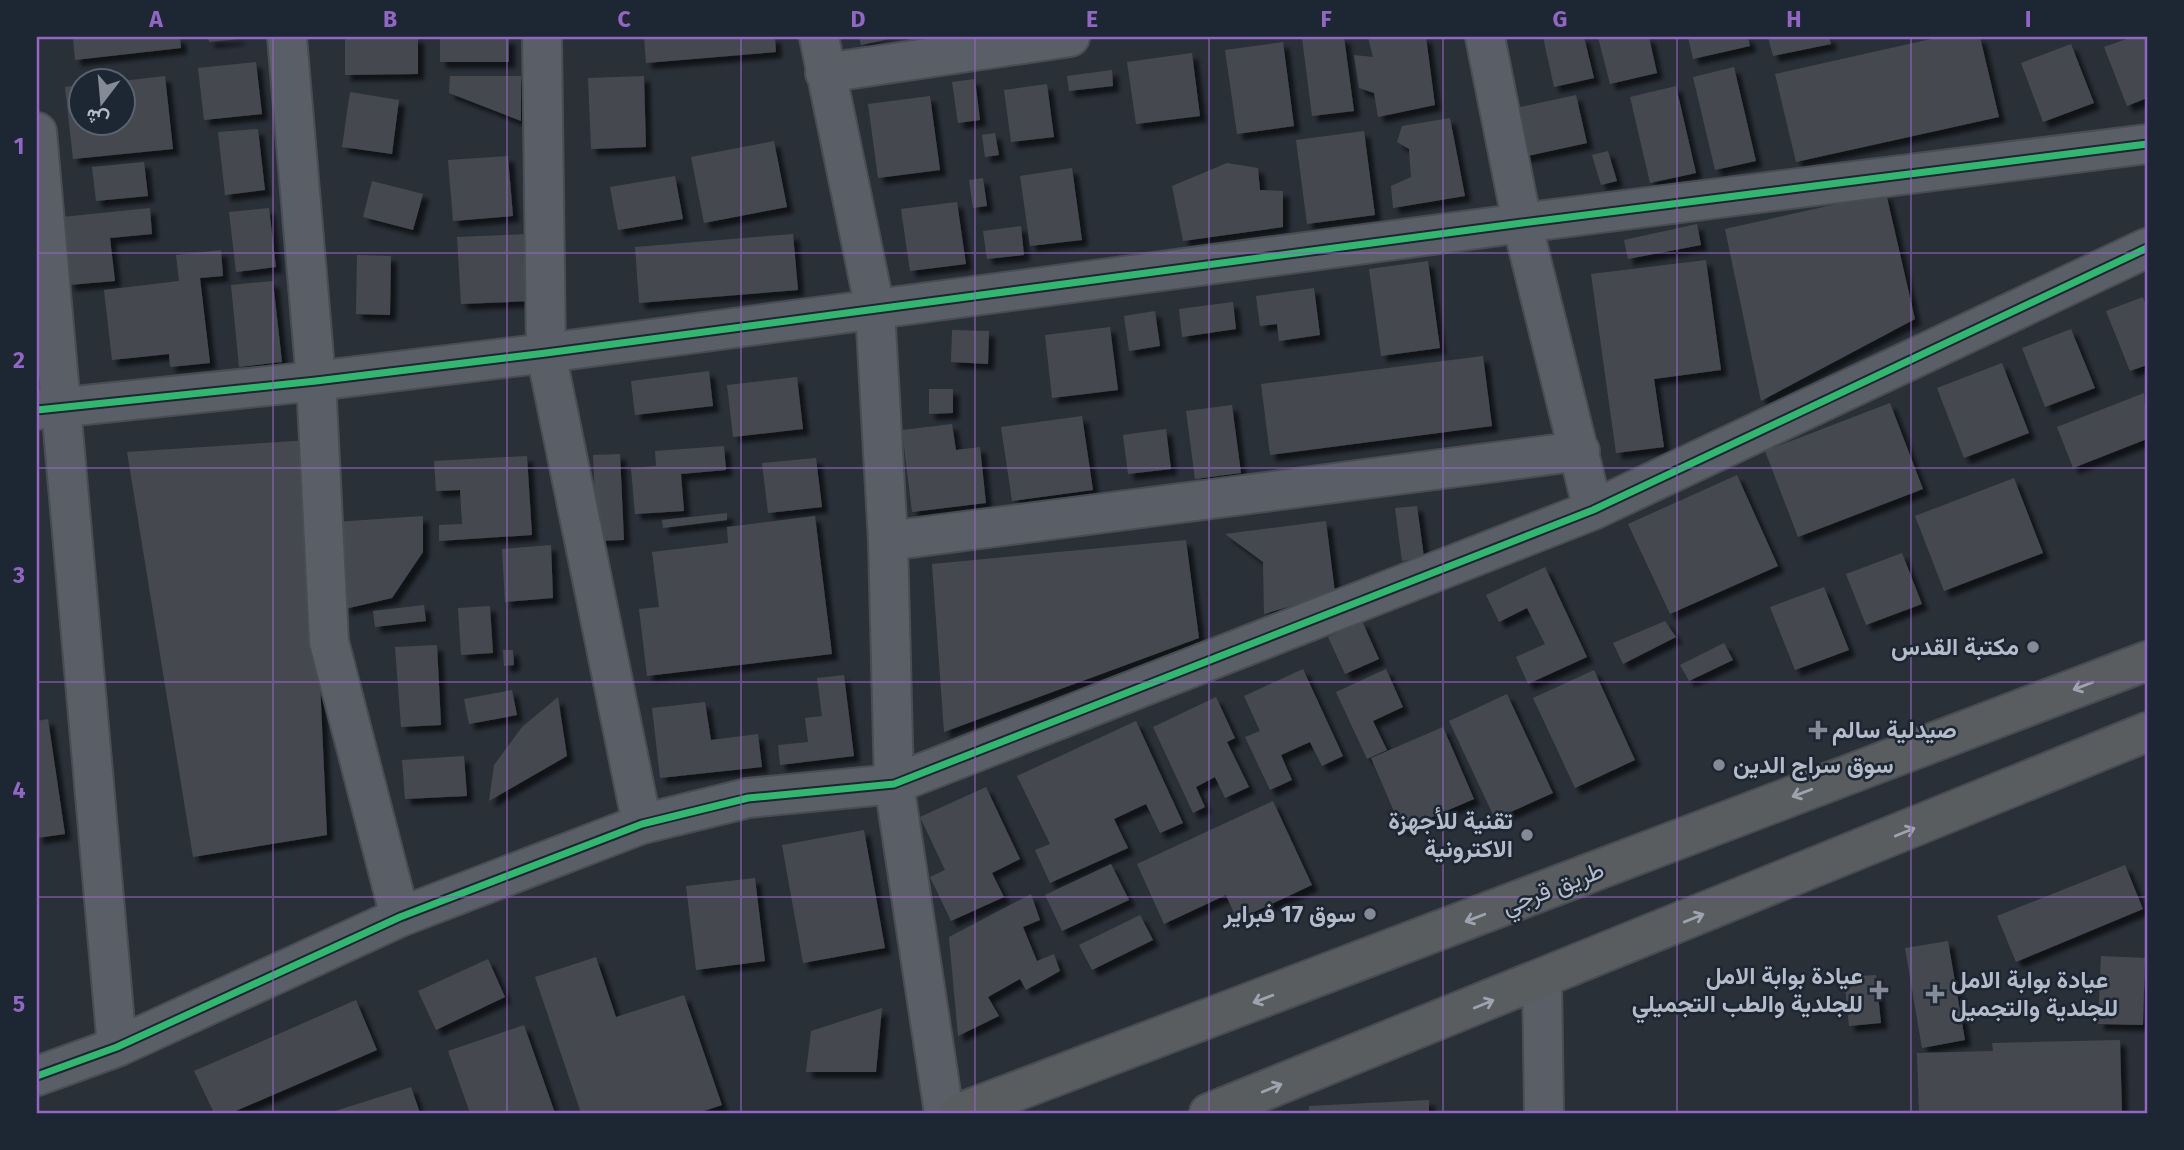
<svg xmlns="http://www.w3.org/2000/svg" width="2184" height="1150" font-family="'Fira Sans',Vazirmatn,sans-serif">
  <defs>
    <filter id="shadow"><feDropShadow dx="6" dy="6" stdDeviation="2" flood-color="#0009"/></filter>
  </defs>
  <rect width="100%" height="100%" fill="#2a3038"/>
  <path fill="#444950" filter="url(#shadow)" d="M73,37H180L181,48L75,60Z
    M208,37H239V39L209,42Z
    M345,37H418V74L345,75Z
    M644,37H775L776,52L646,63Z
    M859,37H894V38L861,45Z
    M1344,37L1354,111L1312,116L1302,38Z
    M1368,37H1426L1435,105L1378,117L1374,93L1359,88L1354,55L1373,57Z
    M1543,37H1584L1594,78L1554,87Z
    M1598,37H1649L1657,73L1610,84Z
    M1688,37H1748L1750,46L1693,59Z
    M1768,37H1829L1831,44L1773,56Z
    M1940,37H1980L1999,117L1796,162L1775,74Z
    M2132,37H2147V98L2127,106L2104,47Z
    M440,38H509V62H440Z
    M1283,42L1294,126L1237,134L1225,50Z
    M2071,44L2094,103L2043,122L2021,63Z
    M1192,53L1200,116L1136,124L1127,62Z
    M256,62L262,114L204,120L198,68Z
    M1734,67L1756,161L1715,170L1693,77Z
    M1112,70L1113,86L1069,91L1067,76Z
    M165,76L173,149L73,159L65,87L80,85V122H122V81Z
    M450,76H521V121L449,93Z
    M644,76L646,147L591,149L588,78Z
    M975,79L980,120L958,123L952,82Z
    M1047,84L1054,137L1011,142L1004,90Z
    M1676,86L1696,173L1650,183L1630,97Z
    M350,92L399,100L392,154L342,147Z
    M1576,95L1587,143L1523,157L1511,109Z
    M930,96L940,170L878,178L868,104Z
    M1450,118L1465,196L1393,208L1391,186L1411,177L1409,149L1397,142L1402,126Z
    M258,129L265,190L225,195L218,132Z
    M1364,131L1375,215L1307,224L1296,140Z
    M995,133L999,155L985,157L982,135Z
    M774,141L787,207L704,223L691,157Z
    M1608,151L1617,181L1601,185L1592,155Z
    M508,156L513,216L453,221L448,160Z
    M144,162L148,196L96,201L92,167Z
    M1227,163L1258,168L1260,190L1283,191V227L1183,241L1172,186Z
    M1072,168L1082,240L1030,246L1020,176Z
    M675,176L683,219L618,230L610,187Z
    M983,178L987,206L973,208L969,180Z
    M372,181L423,194L413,230L363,217Z
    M1886,193L1915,319L1761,401L1725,229Z
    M957,202L966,264L910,271L901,209Z
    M150,208L152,234L110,238L115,281L69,285L62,217Z
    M269,208L276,267L236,272L229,212Z
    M1697,224L1701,245L1628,259L1624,240Z
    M1021,226L1024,255L987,259L983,231Z
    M528,234L532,301L461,304L457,237Z
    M793,234L798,290L639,303L635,247Z
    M221,250L223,276L200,278L210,363L170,367L169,354L112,360L104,290L179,281L176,255Z
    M357,255L391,256L390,315L356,314Z
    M1706,260L1721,370L1654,379L1664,447L1616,453L1591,274Z
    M1428,261L1440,348L1381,356L1369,269Z
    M273,281L282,362L239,367L231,285Z
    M1314,288L1320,335L1279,341L1277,324L1260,326L1256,296Z
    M2143,297L2147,309V365L2130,371L2106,311Z
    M1233,302L1236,329L1182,337L1179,309Z
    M1155,311L1160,346L1129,351L1124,316Z
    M1110,327L1118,390L1052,398L1045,335Z
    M2071,329L2095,388L2045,407L2022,348Z
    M952,330L989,331L988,364L951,362Z
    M1483,356L1492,426L1270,455L1261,384Z
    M2002,363L2029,433L1964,458L1937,388Z
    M709,371L713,406L635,415L631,381Z
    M797,377L803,429L733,437L727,385Z
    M929,389H953V413L929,414Z
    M2144,393L2147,439L2073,468L2057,427Z
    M1890,403L1923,489L1798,537L1765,451Z
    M1232,405L1241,473L1195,479L1186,411Z
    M1082,416L1093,490L1012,501L1001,427Z
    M952,424L956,450L980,447L986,503L912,512L902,430Z
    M1166,429L1171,469L1128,474L1123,435Z
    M309,440L327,835L193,857L127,452Z
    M724,446L726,470L681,474L684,511L635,514L631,468L656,466L655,451Z
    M620,454L624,540L597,541L593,455Z
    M527,456L532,535L439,541V525L462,524L460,490L436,491L434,461Z
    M816,458L822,507L768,513L762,463Z
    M1737,475L1778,566L1670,614L1628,524Z
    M2014,478L2043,553L1944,591L1915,516Z
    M1417,506L1424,557L1402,561L1395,508Z
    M727,513V520L663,528L662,520Z
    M423,516V552L392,598L345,609L335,522Z
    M815,516L832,654L647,676L639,609L659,607L652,552L728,543L727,527Z
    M1326,521L1335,593L1264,614L1263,562L1225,534Z
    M1186,540L1199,638L944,732L932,564Z
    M551,545L553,598L505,602L502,549Z
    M1902,553L1922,604L1866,625L1846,574Z
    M1545,567L1587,657L1528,684L1516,657L1545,644L1527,608L1499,622L1486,595Z
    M1824,587L1849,650L1795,670L1770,607Z
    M424,605L426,621L375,627L373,611Z
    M490,606L493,653L461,655L458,608Z
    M1362,621L1379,659L1345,674L1328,637Z
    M1665,621L1676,637L1623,664L1613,643Z
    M1724,643L1733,660L1689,681L1680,665Z
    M437,645L441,725L401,727L395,647Z
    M503,650H513L514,665L504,666Z
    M1303,669L1343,756L1322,766L1310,742L1281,755L1292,780L1270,790L1245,737L1260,731L1244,696Z
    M1386,669L1403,707L1373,721L1387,750L1367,759L1336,692Z
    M1594,670L1635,760L1575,788L1533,698Z
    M844,675L854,756L780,765L778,745L808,742L805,718L822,716L817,678Z
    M512,690L517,715L469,724L464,699Z
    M1507,694L1553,793L1495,819L1449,721Z
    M558,697L567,756L489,801L494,765L522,727Z
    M1216,697L1235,738L1227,742L1249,787L1225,798L1215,777L1196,787L1205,807L1193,813L1153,727Z
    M705,702L711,740L758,734L762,767L660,778L652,708Z
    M48,719L65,834L37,838V721Z
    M1136,721L1183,823L1160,833L1146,804L1114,819L1128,848L1050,883L1035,850L1050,844L1017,776Z
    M1443,727L1474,799L1402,830L1371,758Z
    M464,756L467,796L405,799L402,760Z
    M986,787L1020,859L992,873L1004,897L951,921L930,877L945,870L920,817Z
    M1273,801L1312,885L1237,920L1226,895L1164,924L1137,864Z
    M864,830L885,948L803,963L782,845Z
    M1111,864L1129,900L1062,931L1045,895Z
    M2125,865L2143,909L2016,962L1997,916Z
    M755,878L765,961L696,970L686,886Z
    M1031,894L1040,920L1023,927L1037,961L1054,954L1060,971L1026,990L1020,979L988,997L999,1016L958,1036L949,937Z
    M1140,915L1153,940L1092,970L1079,945Z
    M1948,941L1965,1040L1922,1048L1905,948Z
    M2101,956L2145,958L2143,1025L2098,1024Z
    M596,957L616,1017L684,995L722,1105L698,1113H581L535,977Z
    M488,959L505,997L436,1030L418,991Z
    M1876,975L1881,1023L1849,1026L1844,977Z
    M356,1000L377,1050L231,1113H214L194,1071Z
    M882,1008L876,1072H806L811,1031Z
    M524,1025L555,1113H470L448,1051Z
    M2120,1040L2122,1113H1919L1917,1053L1993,1051L1992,1043Z
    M411,1087L420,1113H329Z
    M1429,1100V1113H1309V1106Z"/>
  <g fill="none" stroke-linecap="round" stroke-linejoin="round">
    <g stroke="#484c53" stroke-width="42">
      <path id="minor" d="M287,37L316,381L329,642L400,917
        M542,37L546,353L642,824
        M819,37L875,309L888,541L894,784L944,1113
        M1485,37L1522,223L1593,510
        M825,73L1070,37
        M37,132L117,1047
        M37,410L316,381L546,353L1522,223L2147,144
        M888,541L1580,451
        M1542,980L1544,1113
        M37,1076L117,1047L400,917L642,824L748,798L894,784L1593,510L2147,248"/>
    </g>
    <g stroke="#474c53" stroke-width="42">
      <path id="highway" d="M959,1113L2147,661
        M1209,1113L2147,732"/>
    </g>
    <use href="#minor" stroke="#5a5e66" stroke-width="38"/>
    <use href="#highway" stroke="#5a5d60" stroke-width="38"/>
    <g stroke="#1d2633" stroke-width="11">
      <path id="cycleway" d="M37,410L316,381L546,353L1522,223L2147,144
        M37,1076L117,1047L400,917L642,824L748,798L894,784L1593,510L2147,248"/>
    </g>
    <use href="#cycleway" stroke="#33b770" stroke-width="7"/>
  </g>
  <defs><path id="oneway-shaft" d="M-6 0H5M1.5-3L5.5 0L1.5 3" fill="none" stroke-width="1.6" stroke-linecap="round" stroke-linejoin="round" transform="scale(1.75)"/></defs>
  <g stroke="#9ea4af">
    <use href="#oneway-shaft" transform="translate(2083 686) rotate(159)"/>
    <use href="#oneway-shaft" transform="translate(1802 793) rotate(159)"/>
    <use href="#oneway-shaft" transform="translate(1905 832) rotate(-22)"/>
    <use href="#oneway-shaft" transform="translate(1475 918) rotate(159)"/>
    <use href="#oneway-shaft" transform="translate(1694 918) rotate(-22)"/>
    <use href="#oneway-shaft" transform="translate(1263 999) rotate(159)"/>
    <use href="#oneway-shaft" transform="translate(1484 1004) rotate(-22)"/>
    <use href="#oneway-shaft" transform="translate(1272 1088) rotate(-22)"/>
  </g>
  <path fill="none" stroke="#9266c3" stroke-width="2" stroke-opacity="0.55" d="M273,37V1113M507,37V1113M741,37V1113M975,37V1113M1209,37V1113M1443,37V1113M1677,37V1113M1911,37V1113M37,253H2147M37,468H2147M37,682H2147M37,897H2147"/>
  <g fill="#848b96" stroke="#1d2633" stroke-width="2.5">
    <circle cx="2033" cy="647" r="7"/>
    <path d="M1814.5 719.5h7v7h7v7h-7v7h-7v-7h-7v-7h7z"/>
    <circle cx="1719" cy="765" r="7"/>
    <circle cx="1527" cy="835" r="7"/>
    <circle cx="1370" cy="914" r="7"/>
    <path d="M1875.5 979.5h7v7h7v7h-7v7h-7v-7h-7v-7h7z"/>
    <path d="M1931.5 983.5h7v7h7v7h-7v7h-7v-7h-7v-7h7z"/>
  </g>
  <g text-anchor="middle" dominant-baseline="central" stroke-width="5" stroke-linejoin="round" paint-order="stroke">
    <g font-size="24" font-weight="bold" fill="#b4bcc9" stroke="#1d2633" text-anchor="end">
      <text x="2019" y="647">مكتبة القدس</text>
      <text x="1832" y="730" text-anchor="start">صيدلية سالم</text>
      <text x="1733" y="765" text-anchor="start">سوق سراج الدين</text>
      <text x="1513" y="821">تقنية للأجهزة<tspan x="1513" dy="28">الاكترونية</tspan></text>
      <text x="1356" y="914">سوق 17 فبراير</text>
      <text x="1863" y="976">عيادة بوابة الامل<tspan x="1863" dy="28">للجلدية والطب التجميلي</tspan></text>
      <text x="1951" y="980" text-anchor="start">عيادة بوابة الامل<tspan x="1951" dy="28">للجلدية والتجميل</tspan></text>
    </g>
    <g font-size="24" fill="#b4bcc9" stroke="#1d2633">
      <text transform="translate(1553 888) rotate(-21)">طريق قرجي</text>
    </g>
  </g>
  <rect width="2184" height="1150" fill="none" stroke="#1d2633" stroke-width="77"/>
  <g transform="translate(102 102) rotate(196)"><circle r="33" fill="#1d2633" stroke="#59626f" stroke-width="2"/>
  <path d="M0-5L12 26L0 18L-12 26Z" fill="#848b96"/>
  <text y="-10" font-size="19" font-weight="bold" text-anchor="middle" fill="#b4bcc9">ش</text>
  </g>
  <rect x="38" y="38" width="2108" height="1074" fill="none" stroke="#9266c3" stroke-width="2.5"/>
  <g font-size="23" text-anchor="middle" font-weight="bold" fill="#9266c3">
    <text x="156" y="27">A</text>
    <text x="390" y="27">B</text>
    <text x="624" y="27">C</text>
    <text x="858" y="27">D</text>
    <text x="1092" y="27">E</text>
    <text x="1326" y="27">F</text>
    <text x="1560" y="27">G</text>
    <text x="1794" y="27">H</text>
    <text x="2028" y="27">I</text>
    <text x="19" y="154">1</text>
    <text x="19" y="368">2</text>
    <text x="19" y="583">3</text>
    <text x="19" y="798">4</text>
    <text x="19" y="1012">5</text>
  </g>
</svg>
